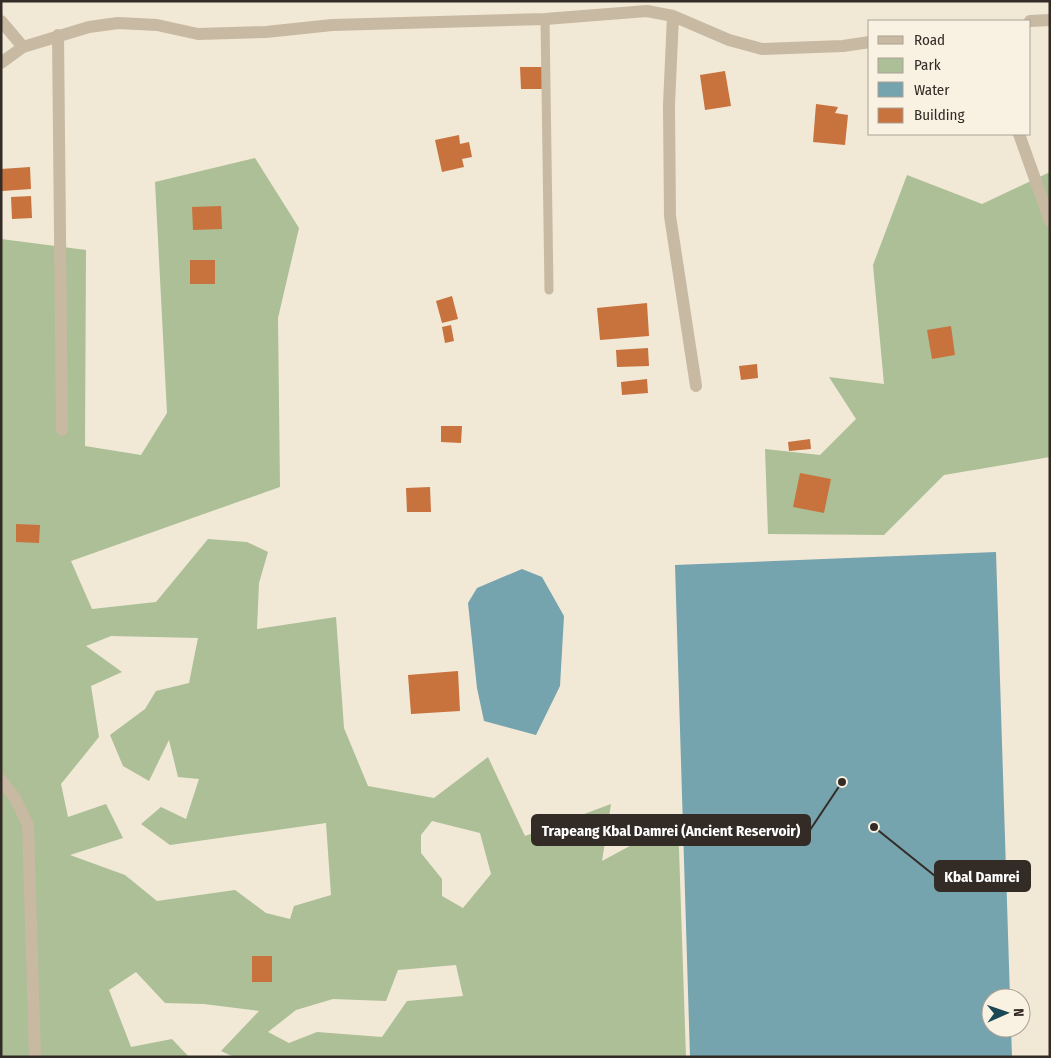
<svg xmlns="http://www.w3.org/2000/svg" width="1051" height="1058" font-family="'Fira Sans Condensed',sans-serif">
  <rect width="100%" height="100%" fill="#f1e8d6"/>
  <path fill="#acbf96" fill-rule="evenodd" d="M255,158L299,228L278,318L280,487L71,561L92,609L156,602L208,539L247,542L268,552L259,583L257,629L336,617L344,728L368,786L434,798L488,757L525,836L611,804L602,861L678,820L686,1057H234L221,1051L259,1011L204,1004L165,1003L136,972L109,990L131,1047L172,1039L189,1057H1V239L86,250L85,446L141,455L167,413L155,182ZM111,636L198,638L189,683L156,691L145,709L110,735L123,766L149,781L169,740L178,777L199,779L186,819L161,807L141,824L170,845L326,823L331,895L294,906L290,919L266,913L235,890L157,901L125,875L70,855L123,838L106,804L68,817L61,784L99,737L91,686L122,672L86,646ZM432,821L480,833L491,874L463,908L442,896V879L421,853V835ZM456,965L463,996L407,1001L382,1037L317,1032L289,1043L268,1032L296,1010L333,999L386,1001L398,970Z
    M1050,172V457L944,475L884,535L768,534L765,449L820,455L856,419L829,377L884,384L873,265L907,175L982,204Z"/>
  <path fill="#75a3ae" d="M996,552L1010,998H991V1028H1011L1012,1057H690L675,565Z
    M522,569L542,577L564,616L560,686L536,735L484,721L477,688L468,603L477,588Z"/>
  <path fill="#c8723d" d="M520,67H542V89H521Z
    M725,71L731,106L705,110L700,75Z
    M816,104L838,107L835,113L848,115L845,145L813,142Z
    M459,135L460,144L469,142L472,157L462,159L464,167L442,172L435,140Z
    M30,167L31,189L2,191L1,169Z
    M31,196L32,218L12,219L11,197Z
    M221,206L222,229L193,230L192,207Z
    M190,260H215V284H190Z
    M452,296L458,319L442,323L436,301Z
    M647,303L649,336L600,340L597,308Z
    M451,325L454,341L445,343L442,327Z
    M951,326L955,355L932,359L927,330Z
    M648,348L649,366L617,367L616,350Z
    M757,364L758,378L741,380L739,366Z
    M647,379L648,393L622,395L621,382Z
    M441,426H462L461,443L441,442Z
    M810,439L811,449L789,451L788,442Z
    M800,473L831,479L824,513L793,507Z
    M430,487L431,512H407L406,488Z
    M16,524L40,525L39,543L16,542Z
    M458,671L460,711L411,714L408,675Z
    M252,956H272V982H252Z"/>
  <g fill="none" stroke-linecap="round" stroke-linejoin="round">
    <path stroke="#c8b9a2" stroke-width="9" d="M545,19L549,290"/>
    <path stroke="#c8b9a2" stroke-width="12" d="M673,16L669,105L670,216L696,386
      M1,21L23,47
      M1030,21L1050,20
      M58,35L62,430
      M1,63L23,47L89,27L118,23L157,25L198,34L266,32L332,25L545,19L647,11L673,16L729,40L762,49L843,46L870,42
      M1019,134L1050,221
      M1,780L15,798L28,825L35,1057"/>
  </g>
  <path fill="none" stroke="#332b25" stroke-width="2" d="M842 782L810 830M874 827L935 876"/>
  <g fill="#332b25" stroke="#f9f1e2" stroke-width="2">
    <circle cx="842" cy="782" r="5"/>
    <circle cx="874" cy="827" r="5"/>
  </g>
  <g fill="#332b25" stroke="#332b25" stroke-width="2">
    <rect x="532" y="815" width="278" height="30" rx="5"/>
    <rect x="935" y="861" width="95" height="30" rx="5"/>
  </g>
  <g font-size="15" text-anchor="middle" font-weight="bold" fill="#fff">
    <text x="671" y="836">Trapeang Kbal Damrei (Ancient Reservoir)</text>
    <text x="982" y="882">Kbal Damrei</text>
  </g>
  <rect width="1051" height="1058" fill="none" stroke="#332b25" stroke-width="5"/>
  <rect x="868" y="20" width="162" height="115" fill="#f9f1e2" stroke="#aaa296"/>
  <rect x="878" y="36" width="25" height="8" fill="#c8b9a2" stroke="#aaa296"/>
  <text x="914" y="45" font-size="15" fill="#332b25">Road</text>
  <rect x="878" y="58" width="25" height="15" fill="#acbf96" stroke="#aaa296"/>
  <text x="914" y="70" font-size="15" fill="#332b25">Park</text>
  <rect x="878" y="82" width="25" height="15" fill="#75a3ae" stroke="#aaa296"/>
  <text x="914" y="95" font-size="15" fill="#332b25">Water</text>
  <rect x="878" y="108" width="25" height="15" fill="#c8723d" stroke="#aaa296"/>
  <text x="914" y="120" font-size="15" fill="#332b25">Building</text>
  <g transform="translate(1006 1013) rotate(88)"><circle r="24" fill="#f9f1e2" stroke="#aaa296"/>
  <path d="M0-4L9 19L0 12L-9 19Z" fill="#1a4854"/>
  <text y="-8" font-size="14" font-weight="bold" text-anchor="middle" fill="#332b25">N</text>
  </g>
</svg>
